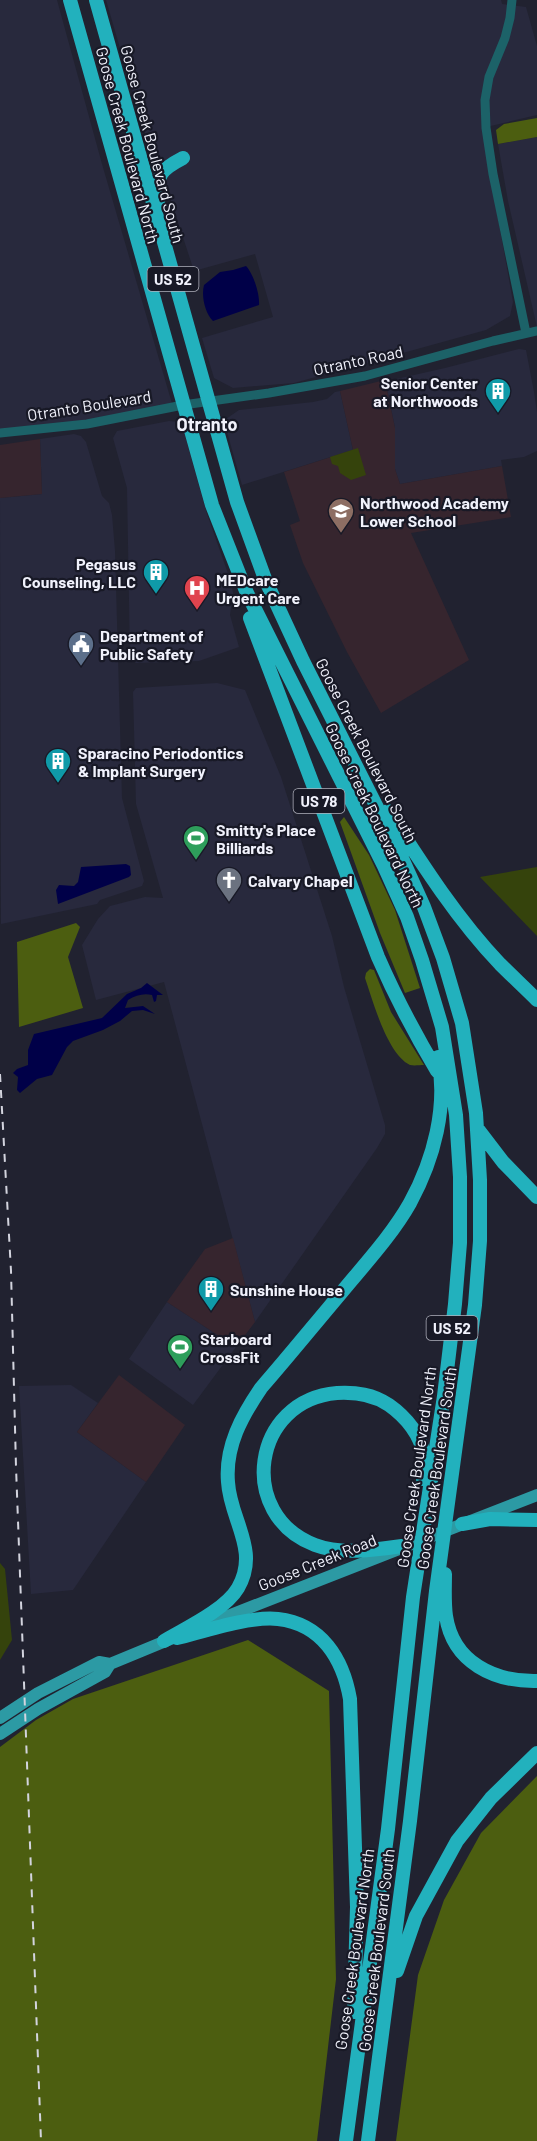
<svg xmlns="http://www.w3.org/2000/svg" width="537" height="2141" font-family="Barlow,sans-serif">
  <rect width="100%" height="100%" fill="#212230"/>
  <path fill="#28293d" d="M0,0H57L102,164L173,407L0,433Z
    M106,0H501L502,4L526,7L537,46V115L482,128L513,302L510,316L486,330L294,383L233,388L214,378L202,338L273,317L255,254L194,271L162,173L148,144Z
    M537,137V327L508,201L498,144Z
    M519,349L526,350L534,392L537,412V451L524,457L501,460L502,466L400,484L395,469V428L385,380H392L445,368Z
    M340,391L353,450L242,485L225,425L226,419L239,410L313,402L327,399L335,392Z
    M169,421L179,422L184,432L207,514L231,582L233,593L230,615L239,647L199,661L136,663L130,657L127,488L113,438L117,431Z
    M74,434L81,436L86,442L102,496L109,503L112,515L115,551L122,798L144,881L142,886L100,900L97,904L1,924L0,498L42,494L40,439Z
    M217,683L245,690L281,777L332,936L344,987L385,1125V1134L377,1148L255,1322L164,982L96,1000L82,945L98,919L110,906L145,897L163,898L136,804L133,692L136,688Z
    M167,1302L236,1347L193,1405L129,1359Z
    M71,1385L98,1403L77,1432L146,1482L73,1590L31,1594L19,1386Z"/>
  <path fill="#36252e" d="M385,380L395,428V469L400,484L502,466L511,517L411,533L469,660L381,713L347,652L303,563L290,525L300,521L284,472L353,450L340,391Z
    M40,439L42,494L0,498V445Z
    M233,1238L255,1322L236,1347L167,1302L205,1249Z
    M119,1375L185,1425L146,1482L77,1432Z"/>
  <path fill="#35430c" d="M358,448L366,475L351,480L340,473L338,466L332,464L330,457Z
    M537,867V936L480,877Z
    M0,1563L5,1569L12,1640L0,1660Z"/>
  <path fill="#4c5e10" d="M537,118V137L498,144L496,130L504,124Z
    M344,817L369,855L395,910L420,988L405,993L380,933L340,822Z
    M76,923L80,927L68,957L83,1008L19,1027L17,942Z
    M370,969L374,970L391,1012L424,1065C420,1065 414,1066 410,1065C387,1054 373,1001 365,978L366,973Z
    M248,1640L329,1691L336,1979L317,2141H0V1747L36,1720L73,1699Z
    M537,1776V2141H396L418,1975L444,1900L481,1833Z"/>
  <path fill="#000048" d="M246,266C253,273 260,294 259,305L213,321C205,313 201,296 204,285L220,272L233,270Z
    M126,864L130,866L131,875L129,877L58,904L56,890L59,885L74,886L78,882L81,867Z
    M147,983L163,995H157L156,1001L154,1002L152,995C144,993 136,995 128,1000L125,1008L143,1006L155,1014L143,1010L132,1011L120,1021L103,1030L73,1041L67,1047L52,1075L37,1079L20,1093L17,1090L18,1077L13,1073L17,1069L28,1065V1050L34,1034L102,1018L127,994L141,988Z"/>
  <g fill="none" stroke-linecap="round" stroke-linejoin="round">
    <path stroke="#1c6268" stroke-width="9" d="M512,0L510,18L505,38L489,77L485,100L486,128L493,174L526,333
      M0,433L87,424L183,405L269,393L365,376L493,341L537,331"/>
    <path stroke="#2c9aa4" stroke-width="12" d="M200,1627L537,1495
      M0,1718L38,1693L99,1662L110,1664L173,1638
      M0,1734L38,1709L105,1672L110,1664"/>
    <path stroke="#22b1bd" stroke-width="14" d="M70,0L212,505L246,591L384,866L407,917L422,960L442,1027L456,1115L460,1177V1243L455,1304L444,1396L413,1597L388,1829L346,2141
      M96,0L237,502L265,579L303,661L396,845L424,907L443,958L462,1023L476,1113L480,1180V1241L475,1305L436,1591L410,1821L368,2141
      M158,207C159,177 154,173 183,158
      M250,618L378,957C395,996 415,1034 437,1071
      M388,811C422,864 457,919 500,964C512,976 525,988 537,1000
      M477,1128L503,1162L537,1197
      M462,1524L490,1519L537,1520
      M402,1546C375,1550 341,1555 315,1545C236,1515 252,1400 337,1393C356,1392 373,1394 389,1405C406,1417 421,1435 424,1456C426,1463 424,1472 423,1479
      M445,1574C445,1588 444,1602 446,1616C453,1663 495,1682 537,1681
      M177,1638C205,1631 249,1616 278,1619C322,1624 343,1659 350,1699L357,1907L354,2012
      M164,1641C186,1628 225,1610 238,1588C260,1550 230,1520 228,1482C225,1446 242,1416 261,1388C288,1357 314,1325 341,1293C364,1265 392,1235 410,1203C434,1159 448,1106 438,1057
      M397,1971L416,1916L457,1841L491,1798L537,1753"/>
    <path stroke="#d3d4de" stroke-width="2" stroke-dasharray="8 8" stroke-linecap="butt" d="M0,1074L11,1271L16,1467L41,2141"/>
  </g>
  <defs>
    <g id="building-pin" transform="scale(1.35)"><path d="M0 17L-7.5 6A9.5 9.5 0 1 1 7.5 6Z" fill="#0f9aa8" stroke="#181926"/><path d="M-4-6H4V6H1V3H-1V6H-4ZM-2.5-4.3h1.7v1.8h-1.7ZM.8-4.3h1.7v1.8H.8ZM-2.5-1h1.7V.8h-1.7ZM.8-1h1.7V.8H.8Z" fill="#fff"/></g>
    <g id="school-pin" transform="scale(1.35)"><path d="M0 17L-7.5 6A9.5 9.5 0 1 1 7.5 6Z" fill="#8d6e63" stroke="#181926"/><path d="M0-5L7-2L0 1L-7-2ZM-4 1L0 2.5L4 1V4Q0 6-4 4Z" fill="#fff"/></g>
    <g id="hospital-pin" transform="scale(1.35)"><path d="M0 17L-7.5 6A9.5 9.5 0 1 1 7.5 6Z" fill="#e0444e" stroke="#181926"/><path d="M-5-5h3v3.5h4V-5h3V5h-3V1.5h-4V5h-3Z" fill="#fff"/></g>
    <g id="civic-pin" transform="scale(1.35)"><path d="M0 17L-7.5 6A9.5 9.5 0 1 1 7.5 6Z" fill="#5c6f8a" stroke="#181926"/><path d="M-.6-6.5H3V-4.5H.6V-3L4-1V1h2V6H-6V1h2V-1L-.6-3ZM-1.2 2.5V6h2.4V2.5Z" fill="#fff"/></g>
    <g id="stadium-pin" transform="scale(1.35)"><path d="M0 17L-7.5 6A9.5 9.5 0 1 1 7.5 6Z" fill="#2e9e5b" stroke="#181926"/><path d="M0-5a6.5 5 0 1 0 0 10a6.5 5 0 1 0 0-10ZM-3.5-1.8h7v3.6h-7Z" fill="#fff"/></g>
    <g id="church-pin" transform="scale(1.35)"><path d="M0 17L-7.5 6A9.5 9.5 0 1 1 7.5 6Z" fill="#6b7280" stroke="#181926"/><path d="M-1.2-6h2.4v3.5h3.3v2.4h-3.3V6h-2.4V-.1h-3.3v-2.4h3.3Z" fill="#fff"/></g>
  </defs>
  <g fill-rule="evenodd">
    <use href="#building-pin" x="498" y="391"/>
    <use href="#school-pin" x="341" y="511"/>
    <use href="#building-pin" x="156" y="572"/>
    <use href="#hospital-pin" x="197" y="588"/>
    <use href="#civic-pin" x="81" y="644"/>
    <use href="#building-pin" x="58" y="761"/>
    <use href="#stadium-pin" x="196" y="838"/>
    <use href="#church-pin" x="229" y="880"/>
    <use href="#building-pin" x="211" y="1289"/>
    <use href="#stadium-pin" x="180" y="1347"/>
  </g>
  <g text-anchor="middle" dominant-baseline="central" stroke-width="4.5" stroke-linejoin="round" paint-order="stroke">
    <g fill="#181926" stroke="#b0b1bc" stroke-width="1.5">
      <rect x="147.5" y="267" width="51" height="24" rx="4.5"/>
      <rect x="293.5" y="789" width="51" height="24" rx="4.5"/>
      <rect x="426.5" y="1316" width="51" height="24" rx="4.5"/>
    </g>
    <g font-size="15" font-weight="bold" fill="#f1f2fc">
      <text x="173" y="279">US 52</text>
      <text x="319" y="801">US 78</text>
      <text x="452" y="1328">US 52</text>
    </g>
    <g font-size="16" fill="#f1f2fc" stroke="#181926">
      <text transform="translate(153 144) rotate(75)">Goose Creek Boulevard South</text>
      <text transform="translate(128 145) rotate(75)">Goose Creek Boulevard North</text>
      <text transform="translate(358 360) rotate(-12)">Otranto Road</text>
      <text transform="translate(89 405) rotate(-9)">Otranto Boulevard</text>
      <text transform="translate(367 750) rotate(63)">Goose Creek Boulevard South</text>
      <text transform="translate(375 815) rotate(64)">Goose Creek Boulevard North</text>
      <text transform="translate(416 1467) rotate(-82)">Goose Creek Boulevard North</text>
      <text transform="translate(436 1468) rotate(-82)">Goose Creek Boulevard South</text>
      <text transform="translate(317 1562) rotate(-22)">Goose Creek Road</text>
      <text transform="translate(354 1949) rotate(-82)">Goose Creek Boulevard North</text>
      <text transform="translate(376 1950) rotate(-83)">Goose Creek Boulevard South</text>
    </g>
    <g font-size="16" font-weight="bold" fill="#f1f2fc" stroke="#181926" text-anchor="start">
      <text x="478" y="382" text-anchor="end">Senior Center<tspan x="478" dy="18">at Northwoods</tspan></text>
      <text x="360" y="502">Northwood Academy<tspan x="360" dy="18">Lower School</tspan></text>
      <text x="136" y="563" text-anchor="end">Pegasus<tspan x="136" dy="18">Counseling, LLC</tspan></text>
      <text x="216" y="579">MEDcare<tspan x="216" dy="18">Urgent Care</tspan></text>
      <text x="100" y="635">Department of<tspan x="100" dy="18">Public Safety</tspan></text>
      <text x="78" y="752">Sparacino Periodontics<tspan x="78" dy="18">&amp; Implant Surgery</tspan></text>
      <text x="216" y="829">Smitty's Place<tspan x="216" dy="18">Billiards</tspan></text>
      <text x="248" y="880">Calvary Chapel</text>
      <text x="230" y="1289">Sunshine House</text>
      <text x="200" y="1338">Starboard<tspan x="200" dy="18">CrossFit</tspan></text>
    </g>
    <g font-size="18" font-weight="bold" fill="#f1f2fc" stroke="#181926">
      <text x="207" y="424">Otranto</text>
    </g>
  </g>
</svg>
